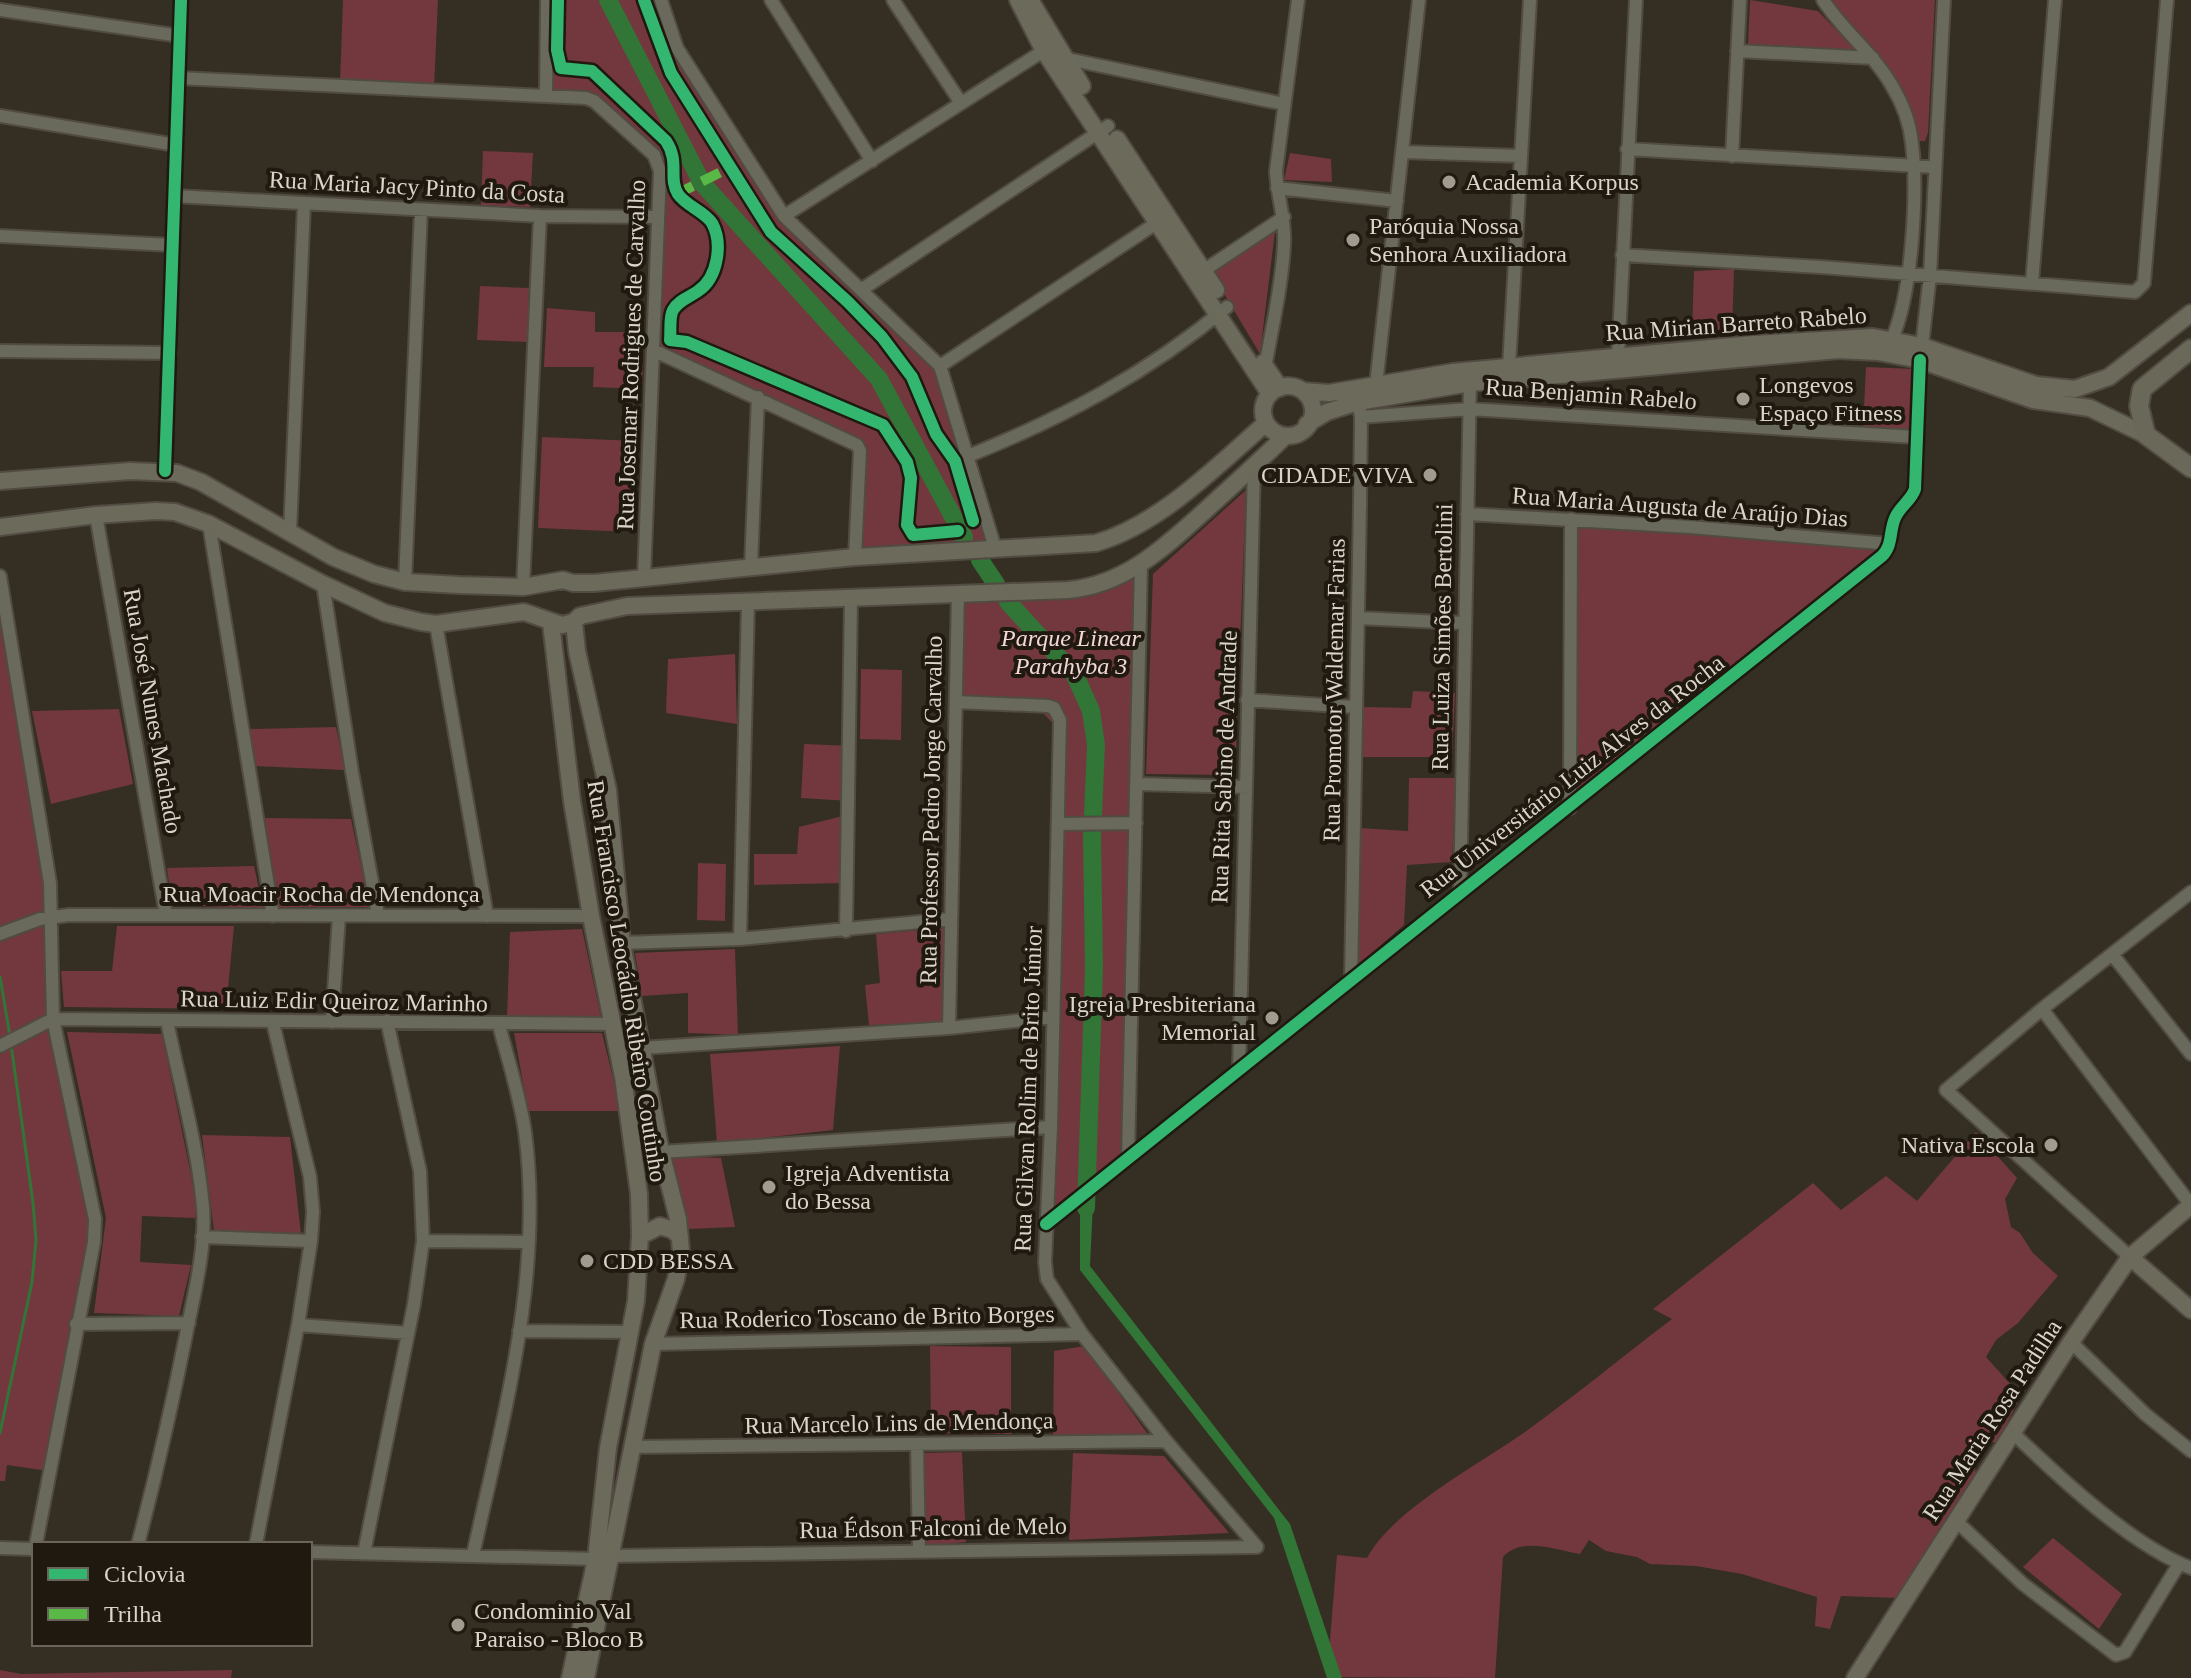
<svg xmlns="http://www.w3.org/2000/svg" width="2191" height="1678" font-family="'Times New Roman',serif">
  <rect width="100%" height="100%" fill="#352e23"/>
  <path fill="#72383e" d="M343,0H438L434,88L340,84Z
    M543,0H664L677,45L783,213L939,364L993,548L857,557L861,443L652,348L660,156L590,95L542,93Z
    M1750,0L1818,11L1856,50L1748,44Z
    M1830,0H1935L1928,133L1925,141H1919L1906,96L1886,66Z
    M483,151L533,153L530,207L481,205Z
    M1290,153L1331,159L1332,182L1284,180Z
    M1276,223L1260,354L1210,270Z
    M1734,269L1732,333L1692,332L1694,271Z
    M480,286L529,288L527,342L477,340Z
    M547,308L595,312V332H644L642,389L593,387L594,367H544Z
    M1866,367L1914,369L1911,431L1863,428Z
    M542,437L636,441L632,532L538,528Z
    M1246,490L1235,775L1146,774L1153,574Z
    M1577,517L1886,550L1572,803Z
    M1135,569L1125,1156L1046,1221L1056,727L1034,703L961,696L964,603L958,593L1083,589Z
    M0,620L50,883L53,1019L96,1229L49,1471L7,1465L5,1481H0Z
    M735,654L737,724L666,713L668,659Z
    M861,669L902,670L901,740L860,739Z
    M1413,691L1455,693L1452,757H1361L1363,707L1411,708Z
    M119,709L133,784L51,804L32,711Z
    M336,727L345,770L254,766L249,729Z
    M804,744L853,746L850,801L801,798Z
    M1409,778H1456L1452,862L1407,865L1404,925L1357,966L1359,828L1408,831Z
    M843,816L845,883L754,885V854H797L799,827Z
    M265,818L351,819L370,907H277Z
    M698,863L726,864L725,921L697,920Z
    M254,866L263,908L172,905L167,868Z
    M117,926H234L226,1009L64,1007L61,971H112Z
    M945,928L942,1023L869,1025L865,985L880,983L876,934Z
    M582,929L601,1017L507,1018L510,932Z
    M735,949L738,1035L688,1033V993L642,996L635,953Z
    M67,1032L162,1034L197,1204L195,1218L142,1216L140,1262L191,1265L179,1316L94,1313L106,1218Z
    M514,1033H602L621,1111H528Z
    M840,1046L833,1130L717,1143L710,1054Z
    M1976,1132L2017,1178L2005,1199L2011,1227L2020,1233L2033,1253L2058,1276L2018,1323L1996,1340L1986,1357L2021,1396L1997,1442L1971,1443L1976,1475L1898,1598L1841,1596L1830,1629L1815,1626L1817,1597L1742,1574L1696,1566L1650,1564L1637,1557L1606,1551L1589,1540L1580,1554C1556,1550 1522,1536 1503,1557L1495,1678L1327,1677L1337,1555L1367,1558C1392,1510 1481,1463 1525,1432C1575,1396 1623,1356 1672,1319L1653,1309L1813,1183L1841,1210L1886,1176L1917,1201Z
    M202,1135L290,1137L301,1234L214,1231Z
    M672,1156L721,1158L735,1227L688,1229Z
    M930,1346L1011,1347V1434L931,1433Z
    M1085,1346L1149,1436H1053L1054,1351Z
    M962,1452L966,1542L924,1546L923,1453Z
    M1073,1453L1164,1456L1229,1533L1069,1540Z
    M2053,1538L2122,1594L2099,1629L2023,1567Z
    M0,1670L21,1674L232,1670L231,1678H0Z"/>
  <path fill="#317537" d="M1094,1181L1090,1266L1290,1524L1342,1678H1327L1274,1518L1080,1270V1193Z"/>
  <g fill="none" stroke-linecap="round" stroke-linejoin="round">
    <path stroke="#317537" stroke-width="3" d="M0,977L10,1036
      M0,1433L32,1282L36,1240L33,1203L11,1044"/>
    <path stroke="#317537" stroke-width="18" d="M608,0L702,183L879,379L964,537
      M980,560L996,584
      M1008,602L1075,675L1091,711L1096,745L1092,838L1094,968L1086,1208"/>
    <g stroke="#514b42" stroke-width="16">
      <path id="street" d="M661,0L677,48L784,216L940,366L995,548
        M771,0L872,161
        M893,0L961,103
        M1823,0C1843,31 1874,54 1892,86C1903,104 1910,123 1912,144C1918,195 1912,293 1892,339
        M0,10L180,36
        M1737,51L1873,58
        M1063,58L1284,104
        M178,78L586,98L594,101L654,155L660,171L644,577
        M546,96L547,0
        M0,116L176,145
        M1627,149L1935,167
        M1403,152L1521,156
        M1732,156L1740,0
        M1277,188L1397,201
        M174,196L540,216L658,217
        M784,216L1048,48
        M0,236L171,245
        M1622,255L1821,267L2135,292L2144,283L2167,0
        M1197,275L1284,217
        M2032,283L2055,0
        M861,290L1108,126
        M1922,346L1930,275L1944,0
        M653,350L857,445L860,451L855,557
        M0,351L170,353
        M1618,357L1636,0
        M940,366L1164,218
        M1509,367L1530,0
        M1265,368C1272,327 1282,286 1284,245C1286,219 1277,197 1276,171L1298,0
        M1376,385L1419,0
        M1361,417L1469,409L1915,437
        M968,456C1063,418 1148,373 1227,307
        M165,471L181,0
        M1467,514L1690,527L1890,544
        M96,515L166,915
        M209,524L273,916
        M290,532L304,204
        M751,566L758,397
        M0,576L50,883L53,1019L95,1219L94,1242L36,1544
        M405,582L421,210
        M323,584L352,772L378,915
        M523,587L540,216
        M1358,618L1463,623
        M436,624L487,916
        M1247,700L1354,707
        M956,702L1048,706L1054,708L1060,720L1051,1127L1045,1262L1047,1279L1082,1334L1166,1441L1257,1547
        M1138,784L1246,787
        M1570,808L1571,519
        M1058,824L1136,823
        M1460,893L1470,383
        M846,931L851,599
        M0,934L40,919L69,915L591,916
        M740,939L748,602
        M622,943L740,939L951,919
        M2112,954L2191,1054
        M1351,980L1360,506L1361,417L1358,402
        M2042,1009L2191,1205
        M332,1022L339,916
        M949,1028L958,593
        M0,1046L53,1019L614,1024
        M641,1048L949,1028L1053,1017
        M1239,1070L1254,466
        M661,1152L1051,1127
        M1128,1159L1141,564
        M1046,1224L1882,556C1893,545 1889,532 1895,518C1900,506 1911,501 1915,489L1920,360
        M202,1237L311,1241
        M423,1241L529,1242
        M2130,1257L1946,1090L2042,1009L2191,892
        M76,1324L189,1323
        M298,1325L408,1333
        M519,1331L630,1332
        M2071,1342L2145,1414L2191,1451
        M653,1344L1082,1334
        M2013,1433C2059,1477 2132,1546 2191,1568
        M917,1444L919,1552
        M632,1447L1166,1441
        M1955,1520L2023,1584L2116,1655L2125,1652L2179,1564
        M138,1544C156,1475 172,1405 186,1335C194,1294 206,1249 203,1208C198,1146 179,1082 167,1021
        M256,1544L298,1325L311,1241L313,1212L310,1177L273,1023
        M0,1548L34,1549
        M310,1552L596,1559
        M364,1553L414,1304L423,1241L420,1171L387,1021
        M473,1555C503,1417 544,1274 525,1132C520,1096 508,1060 499,1025
        M610,1556L1257,1547"/>
    </g>
    <g stroke="#514b42" stroke-width="20">
      <path id="secondary" d="M1018,0L1044,51L1270,394
        M1030,0L1082,86
        M1117,139L1216,290
        M1263,363L1280,388
        M1263 411a25 25 0 1 1 50 0a25 25 0 1 1-50 0Z
        M1303,391L1329,393L1453,372L1754,344L1873,337L1922,346L2036,385L2075,389L2109,377L2191,313
        M1307,424L1327,412L1358,402L1470,383L1838,350L1878,352L1920,360L2033,400L2090,408L2146,435
        M0,481L130,471L177,473L201,482L333,557L374,574L405,582L459,585L523,587L563,580L573,583H594L855,557L1096,543C1159,525 1217,466 1266,423
        M0,527L96,515L156,511L175,512L209,524L323,584L385,613L421,622L436,624L524,612L562,625L574,622L580,616L627,606L1068,590C1126,585 1167,545 1208,508C1234,484 1260,461 1285,436
        M574,622L577,651L608,790L622,943L661,1152L678,1219L681,1251L676,1279L653,1344L586,1678
        M551,623L572,801L591,916L623,1077L639,1194L640,1236L636,1301L608,1448L596,1559L570,1678
        M640,1236L660,1226L673,1230L680,1237
        M2130,1257L2191,1310
        M1855,1678L2071,1342L2130,1257L2191,1205"/>
    </g>
    <g stroke="#514b42" stroke-width="22">
      <path id="primary" d="M2191,349L2142,389L2139,406L2146,435L2191,468"/>
    </g>
    <use href="#street" stroke="#69695c" stroke-width="12"/>
    <use href="#secondary" stroke="#6b6a5b" stroke-width="16"/>
    <use href="#primary" stroke="#6a6858" stroke-width="18"/>
    <path stroke="#58b947" stroke-width="10" stroke-dasharray="20 10" stroke-linecap="butt" d="M675,195L735,165"/>
    <g stroke="#1f1910" stroke-width="17">
      <path id="cycleway" d="M558,0L557,50L561,68L592,71L666,141C680,162 668,178 678,194C686,206 704,211 712,223C723,243 718,278 698,291C690,297 679,300 673,310C669,317 671,331 670,340L687,342L883,425L907,462L911,478L907,525L913,535L958,531
        M644,0L671,73L771,232L848,302L882,337L912,377L936,434L955,461L973,521
        M165,471L181,0
        M1046,1224L1882,556C1893,545 1889,532 1895,518C1900,506 1911,501 1915,489L1920,360"/>
    </g>
    <use href="#cycleway" stroke="#33b770" stroke-width="12"/>
  </g>
  <g fill="#a19a8e" stroke="#1f1910" stroke-width="3">
    <circle cx="1449" cy="182" r="8"/>
    <circle cx="1353" cy="240" r="8"/>
    <circle cx="1743" cy="399" r="8"/>
    <circle cx="1430" cy="475" r="8"/>
    <circle cx="1272" cy="1018" r="8"/>
    <circle cx="2051" cy="1145" r="8"/>
    <circle cx="769" cy="1187" r="8"/>
    <circle cx="587" cy="1261" r="8"/>
    <circle cx="458" cy="1625" r="8"/>
  </g>
  <g text-anchor="middle" dominant-baseline="central" stroke-width="8" stroke-linejoin="round" paint-order="stroke">
    <g font-size="24" fill="#dbd4c8" stroke="#1f1910" text-anchor="start">
      <text x="1465" y="182">Academia Korpus</text>
      <text x="1369" y="226">Paróquia Nossa<tspan x="1369" dy="28">Senhora Auxiliadora</tspan></text>
      <text x="1759" y="385">Longevos<tspan x="1759" dy="28">Espaço Fitness</tspan></text>
      <text x="1414" y="475" text-anchor="end">CIDADE VIVA</text>
      <text x="1256" y="1004" text-anchor="end">Igreja Presbiteriana<tspan x="1256" dy="28">Memorial</tspan></text>
      <text x="2035" y="1145" text-anchor="end">Nativa Escola</text>
      <text x="785" y="1173">Igreja Adventista<tspan x="785" dy="28">do Bessa</tspan></text>
      <text x="603" y="1261">CDD BESSA</text>
      <text x="474" y="1611">Condominio Val<tspan x="474" dy="28">Paraiso - Bloco B</tspan></text>
    </g>
    <g font-size="24" fill="#dbd4c8" stroke="#1f1910">
      <text transform="translate(417 187) rotate(3)">Rua Maria Jacy Pinto da Costa</text>
      <text transform="translate(1736 324) rotate(-4)">Rua Mirian Barreto Rabelo</text>
      <text transform="translate(631 355) rotate(-88)">Rua Josemar Rodrigues de Carvalho</text>
      <text transform="translate(1591 394) rotate(4)">Rua Benjamin Rabelo</text>
      <text transform="translate(1680 507) rotate(4)">Rua Maria Augusta de Araújo Dias</text>
      <text transform="translate(1442 637) rotate(-89)">Rua Luiza Simões Bertolini</text>
      <text transform="translate(1334 690) rotate(-89)">Rua Promotor Waldemar Farias</text>
      <text transform="translate(153 711) rotate(80)">Rua José Nunes Machado</text>
      <text transform="translate(1224 767) rotate(-88)">Rua Rita Sabino de Andrade</text>
      <text transform="translate(1572 776) rotate(-38)">Rua Universitário Luiz Alves da Rocha</text>
      <text transform="translate(931 810) rotate(-89)">Rua Professor Pedro Jorge Carvalho</text>
      <text x="321" y="894">Rua Moacir Rocha de Mendonça</text>
      <text transform="translate(627 981) rotate(81)">Rua Francisco Leocádio Ribeiro Coutinho</text>
      <text transform="translate(334 1001) rotate(1)">Rua Luiz Edir Queiroz Marinho</text>
      <text transform="translate(1028 1089) rotate(-88)">Rua Gilvan Rolim de Brito Júnior</text>
      <text transform="translate(867 1317) rotate(-1)">Rua Roderico Toscano de Brito Borges</text>
      <text transform="translate(1992 1420) rotate(-57)">Rua Maria Rosa Padilha</text>
      <text transform="translate(899 1423) rotate(-1)">Rua Marcelo Lins de Mendonça</text>
      <text transform="translate(933 1528) rotate(-1)">Rua Édson Falconi de Melo</text>
    </g>
    <g font-size="24" font-style="italic" fill="#f3d7d9" stroke="#1f1910">
      <text x="1071" y="638">Parque Linear<tspan x="1071" dy="28">Parahyba 3</tspan></text>
    </g>
  </g>
  <rect x="32" y="1542" width="280" height="104" fill="#1f1910" stroke="#6a645a" stroke-width="2"/>
  <rect x="48" y="1568" width="40" height="12" fill="#33b770" stroke="#6a645a" stroke-width="2"/>
  <text x="104" y="1582" font-size="24" fill="#dbd4c8">Ciclovia</text>
  <rect x="48" y="1608" width="40" height="12" fill="#58b947" stroke="#6a645a" stroke-width="2"/>
  <text x="104" y="1622" font-size="24" fill="#dbd4c8">Trilha</text>
</svg>
